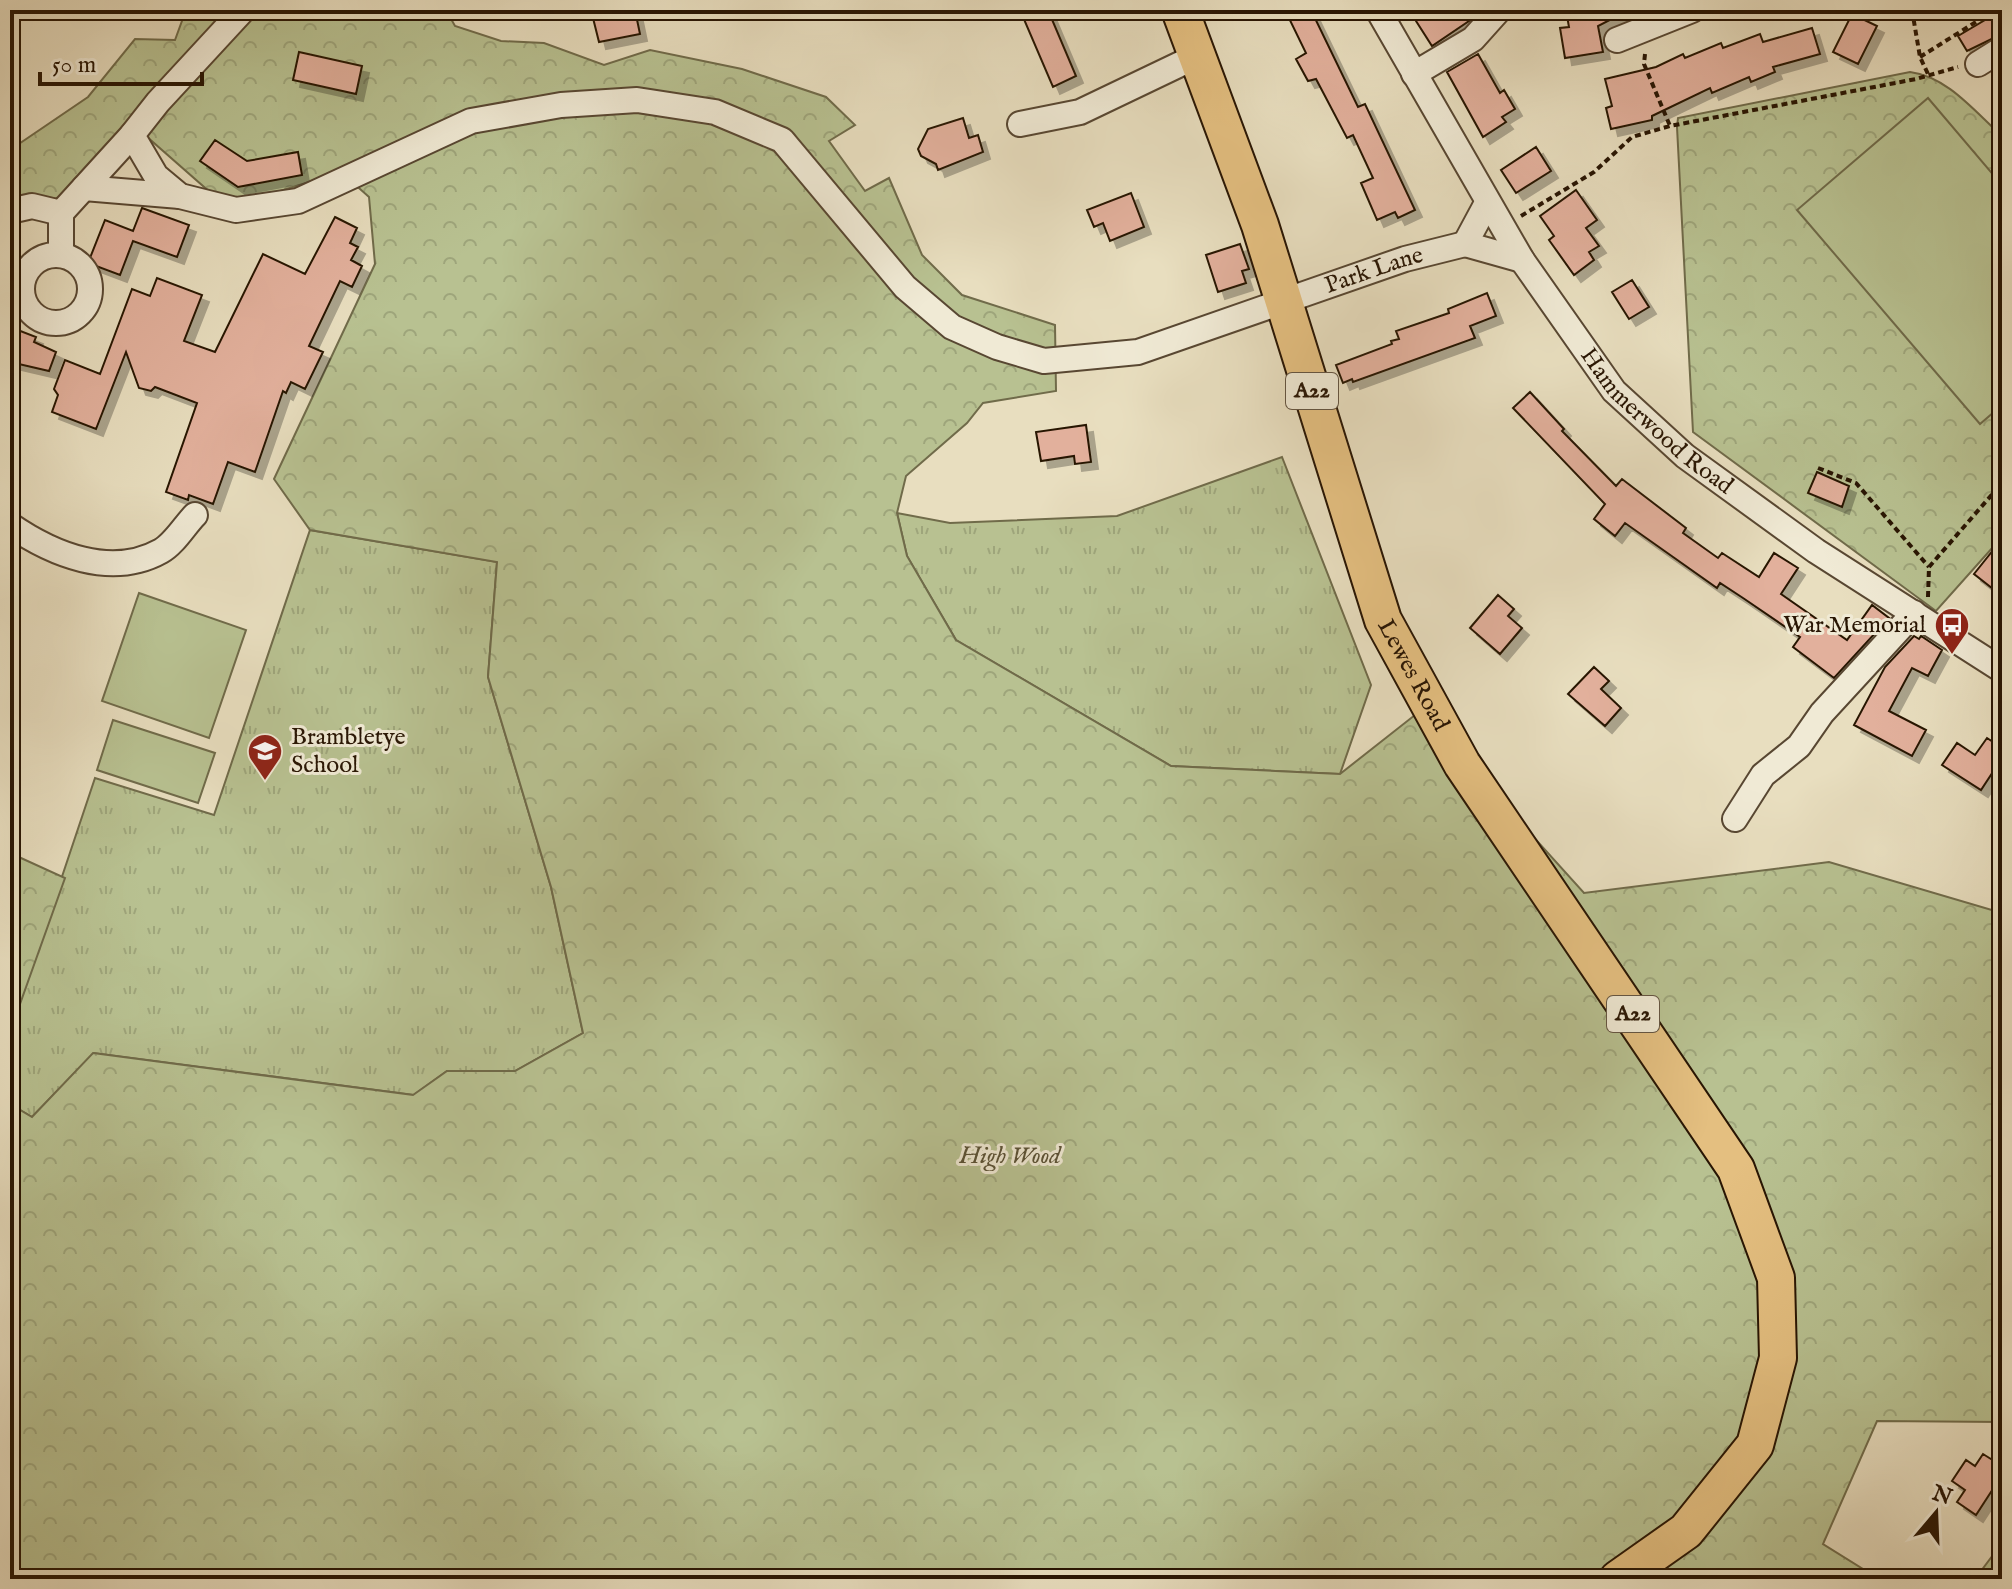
<svg xmlns="http://www.w3.org/2000/svg" width="2012" height="1589" font-family="'IM FELL English',serif">
  <defs>
    <pattern id="grass-tufts" width="24" height="20" patternUnits="userSpaceOnUse" patternTransform="scale(2)"><rect width="24" height="20" fill="#b8c191"/><path d="M3 7l-1-3M5 7V3M7 7l1-3M15 17l-1-3M17 17v-4M19 17l1-3" fill="none" stroke="#9ea57b"/></pattern>
    <pattern id="forest-crowns" width="20" height="18" patternUnits="userSpaceOnUse" patternTransform="scale(2)"><rect width="20" height="18" fill="#b8c191"/><path d="M2 6a3 3 0 1 1 6 0M12 15a3 3 0 1 1 6 0" fill="none" stroke="#9ea57b"/></pattern>
    <filter id="shadow"><feDropShadow dx="7" dy="7" stdDeviation="0" flood-color="#0004"/></filter>
  </defs>
  <rect width="100%" height="100%" fill="#e8debf"/>
  <filter id="stains"><feTurbulence type="fractalNoise" baseFrequency=".0025" numOctaves="4"/><feColorMatrix values="0 0 0 0 .2 0 0 0 0 .09 0 0 0 0 .02 0 0 0 .5 -.17"/></filter>
  <radialGradient id="worn" r=".72"><stop offset=".6" stop-color="#630" stop-opacity="0"/><stop offset="1" stop-color="#630" stop-opacity=".3"/></radialGradient>
  <path fill="url(#grass-tufts)" stroke="#706b4a" stroke-width="2" d="M1282,457L1371,685L1340,774L1171,766L956,640L907,556L897,513L950,523L1117,516Z
    M310,530L497,562L488,677L551,887L583,1033L515,1071H447L414,1095L94,1053L32,1117L10,1104V1032L95,778L214,815Z"/>
  <path fill="url(#forest-crowns)" stroke="#706b4a" stroke-width="2" d="M186,10H446L455,26L501,41L544,43L604,65L650,50L742,69L826,97L855,125L829,141L865,191L889,178L922,255L962,295L1055,325L1056,391L983,403L967,423L906,476L897,513L907,556L956,640L1171,766L1340,774L1420,711L1584,893L1829,862L2002,913V1422L1877,1421L1823,1544L1879,1579H10V1104L32,1117L93,1053L413,1095L447,1071H515L583,1033L551,887L488,677L497,562L310,530L274,479L375,264L369,197L341,172L248,201L211,193L130,122L60,199L25,196L10,200V150L88,97L135,39L175,40Z
    M1910,72C1948,77 1974,111 2002,136V537L1936,611L1693,432L1677,127L1678,118Z
    M10,853L65,878L10,1032Z
    M2002,1543V1563L1994,1579H1975Z"/>
  <path fill="#b8c191" stroke="#706b4a" stroke-width="2" d="M1928,98L2002,185V405L1980,424L1797,210Z
    M139,593L246,630L209,738L102,701Z
    M113,720L215,753L198,803L97,770Z"/>
  <path fill="#e2b09c" stroke="#281503" stroke-width="2" filter="url(#shadow)" d="M591,10H635L640,34L599,42Z
    M1020,10H1048L1076,76L1053,87Z
    M1285,10H1311L1358,107L1365,104L1415,210L1398,218L1395,212L1377,220L1361,183L1373,178L1353,135L1347,138L1316,79L1308,81L1296,59L1306,53Z
    M1409,10H1461L1469,21L1432,46Z
    M1604,10H1629L1598,26L1603,52L1565,58L1560,28L1569,27L1567,16Z
    M2002,10V34L1967,51L1958,36Z
    M1852,14L1877,26L1858,64L1833,52Z
    M1812,28L1820,54L1773,67L1775,72L1751,82L1749,77L1712,93L1710,88L1652,116V120L1611,129L1606,108L1612,106L1605,79L1656,67L1683,54L1685,58L1721,43L1723,48L1760,34L1763,42Z
    M299,52L362,66L356,94L293,80Z
    M1478,54L1500,93L1504,90L1515,109L1502,117L1506,122L1483,137L1447,72Z
    M963,118L969,138L978,135L983,152L938,170L936,164L921,156L918,149L928,129Z
    M215,140L247,161L298,152L302,175L238,187L200,161Z
    M1536,147L1551,171L1516,193L1501,170Z
    M1576,190L1597,220L1586,228L1599,246L1589,252L1594,260L1574,275L1549,240L1554,236L1540,216Z
    M1131,193L1144,227L1110,241L1103,223L1094,227L1087,210Z
    M142,208L189,225L177,257L133,241L120,275L88,263L105,220L133,231Z
    M335,217L357,228L350,243L358,247L351,260L362,266L352,287L340,281L309,346L323,352L305,389L291,382L286,393L283,391L255,472L228,462L213,504L189,495L188,500L166,492L197,403L155,387L151,391L139,388L126,352L96,429L52,412L58,395L54,389L65,360L100,374L132,289L150,296L157,278L202,295L184,341L215,352L263,254L305,274Z
    M1240,244L1249,269L1242,271L1246,283L1218,292L1206,255Z
    M1632,280L1649,307L1629,319L1612,292Z
    M1487,293L1496,316L1470,326L1475,338L1353,382L1352,379L1343,383L1336,365L1392,344L1391,341L1399,339L1396,331L1449,313L1448,309Z
    M10,327L36,337L34,342L56,352L49,371L10,362Z
    M1530,392L1564,429L1562,431L1616,486L1622,479L1686,528L1683,533L1718,558L1722,553L1759,577L1774,553L1798,568L1781,594L1847,640L1872,605L1889,618L1834,678L1793,647L1800,637L1743,598L1720,583L1717,588L1625,523L1615,536L1594,519L1605,504L1513,408Z
    M1086,425L1091,462L1075,464L1074,456L1041,461L1036,432Z
    M1817,472L1849,486L1842,507L1808,493Z
    M2002,539V596L1974,574Z
    M1498,595L1514,609L1508,616L1522,628L1500,654L1470,628Z
    M1914,636L1919,639L1921,636L1942,650L1928,676L1912,668L1889,711L1926,730L1912,756L1854,725L1885,667Z
    M1594,667L1609,681L1601,689L1621,708L1605,726L1568,694Z
    M1987,738L2002,748V758L1981,790L1942,765L1957,743L1975,755Z
    M1983,1454L2002,1466V1475L1976,1515L1957,1502L1965,1490L1952,1481L1966,1460L1975,1466Z"/>
  <g fill="none" stroke-linecap="round" stroke-linejoin="round">
    <g stroke="#584732" stroke-width="28">
      <g id="minor">
        <path id="s1" d="M243,10L158,102L132,135L156,176L180,196L236,210L298,201L471,121L561,105L637,100L715,112L782,140L905,287L952,327L997,347L1044,361L1138,352L1405,259L1465,244"/>
        <path id="s2" d="M1378,10L1522,260L1614,391L1685,456L1816,551L2002,670"/>
        <path d="M1617,40L1692,10"/>
        <path d="M1978,64L2002,49"/>
        <path d="M1414,74L1473,39L1499,10"/>
        <path d="M1020,124L1080,112L1197,56"/>
        <path d="M84,188L180,196"/>
        <path d="M1487,203L1465,244L1522,260"/>
        <path d="M10,211L32,206L61,213"/>
        <path d="M61,255V213L132,135"/>
        <circle cx="56" cy="289" r="34"/>
        <path d="M10,525C52,554 111,579 161,551C174,544 185,525 195,515"/>
        <path d="M1735,819L1763,775L1799,746L1822,713L1914,613"/>
      </g>
    </g>
    <g stroke="#281503" stroke-width="40">
      <g id="highway">
        <path id="s3" d="M1180,10L1260,225L1383,620L1462,764L1736,1169L1776,1278L1778,1358L1755,1445L1686,1531L1618,1579"/>
      </g>
    </g>
    <path stroke="#281503" stroke-width="4" stroke-dasharray="6 4" stroke-linecap="butt" d="M1912,10L1920,57L1928,74
      M1645,54L1644,64L1670,126
      M1920,57L1995,10
      M1521,216L1594,172L1632,137L1670,126L1916,79L1958,67
      M1818,468L1856,483L1929,567
      M1928,597L1929,567L2002,483"/>
    <use href="#minor" stroke="#f0ead5" stroke-width="24"/>
    <use href="#highway" stroke="#e4bf80" stroke-width="36"/>
  </g>
  <defs>
    <g id="bus-pin" transform="scale(1.8)"><path d="M0 17L-7.5 6A9.5 9.5 0 1 1 7.5 6Z" fill="#8f2418" stroke="#f0ead5"/><path d="M-5-6H5V4H4V6H2V4H-2V6H-4V4H-5ZM-3.5-4V0h7V-4ZM-3.5 1.2v1.5H-2V1.2ZM2 1.2v1.5H3.5V1.2Z" fill="#fff"/></g>
    <g id="school-pin" transform="scale(1.8)"><path d="M0 17L-7.5 6A9.5 9.5 0 1 1 7.5 6Z" fill="#8f2418" stroke="#f0ead5"/><path d="M0-5L7-2L0 1L-7-2ZM-4 1L0 2.5L4 1V4Q0 6-4 4Z" fill="#fff"/></g>
  </defs>
  <g fill-rule="evenodd">
    <use href="#bus-pin" x="1952" y="625"/>
    <use href="#school-pin" x="265" y="751"/>
  </g>
  <g text-anchor="middle" dominant-baseline="central" stroke-width="6" stroke-linejoin="round" paint-order="stroke">
    <g fill="#f0ead5" stroke="#645542" stroke-width="2">
      <rect x="1286" y="373" width="52" height="36" rx="6"/>
      <rect x="1607" y="996" width="52" height="36" rx="6"/>
    </g>
    <g font-size="22" font-weight="bold" fill="#281503">
      <text x="1312" y="391">A22</text>
      <text x="1633" y="1014">A22</text>
    </g>
    <g font-size="24" fill="#281503" stroke="#f0ead5">
      <text stroke="none"><textPath href="#s1" startOffset="1572">Park Lane</textPath></text>
      <text stroke="none"><textPath href="#s2" startOffset="500">Hammerwood Road</textPath></text>
      <text stroke="none"><textPath href="#s3" startOffset="706">Lewes Road</textPath></text>
    </g>
    <g font-size="24" fill="#281503" stroke="#f0ead5" text-anchor="end">
      <text x="1926" y="625">War Memorial</text>
      <text x="291" y="737" text-anchor="start">Brambletye<tspan x="291" dy="28">School</tspan></text>
    </g>
    <g font-size="24" font-style="italic" fill="#5a5135" stroke="#f0ead5">
      <text x="1010" y="1156">High Wood</text>
    </g>
  </g>
  <rect width="2012" height="1589" fill="none" stroke="#e8debf" stroke-width="40"/>
  <rect x="12" y="12" width="1988" height="1565" fill="none" stroke="#281503" stroke-width="4"/>
  <rect x="20" y="20" width="1972" height="1549" fill="none" stroke="#281503" stroke-width="2"/>
  <g transform="translate(1936 1513) rotate(19)" stroke="#f0ead5" stroke-width="6" paint-order="stroke">
  <path d="M0-6L14 30L0 20L-14 30Z" fill="#281503"/>
  <text y="-12" font-size="22" font-weight="bold" text-anchor="middle" fill="#281503">N</text>
  </g>
  <path d="M40 72v12h162v-12" fill="none" stroke="#281503" stroke-width="4"/>
  <text x="52" y="72" font-size="24" fill="#281503" stroke="#f0ead5" stroke-width="6" paint-order="stroke">50 m</text>
  <rect width="100%" height="100%" filter="url(#stains)"/>
  <rect width="100%" height="100%" fill="url(#worn)"/>
</svg>
